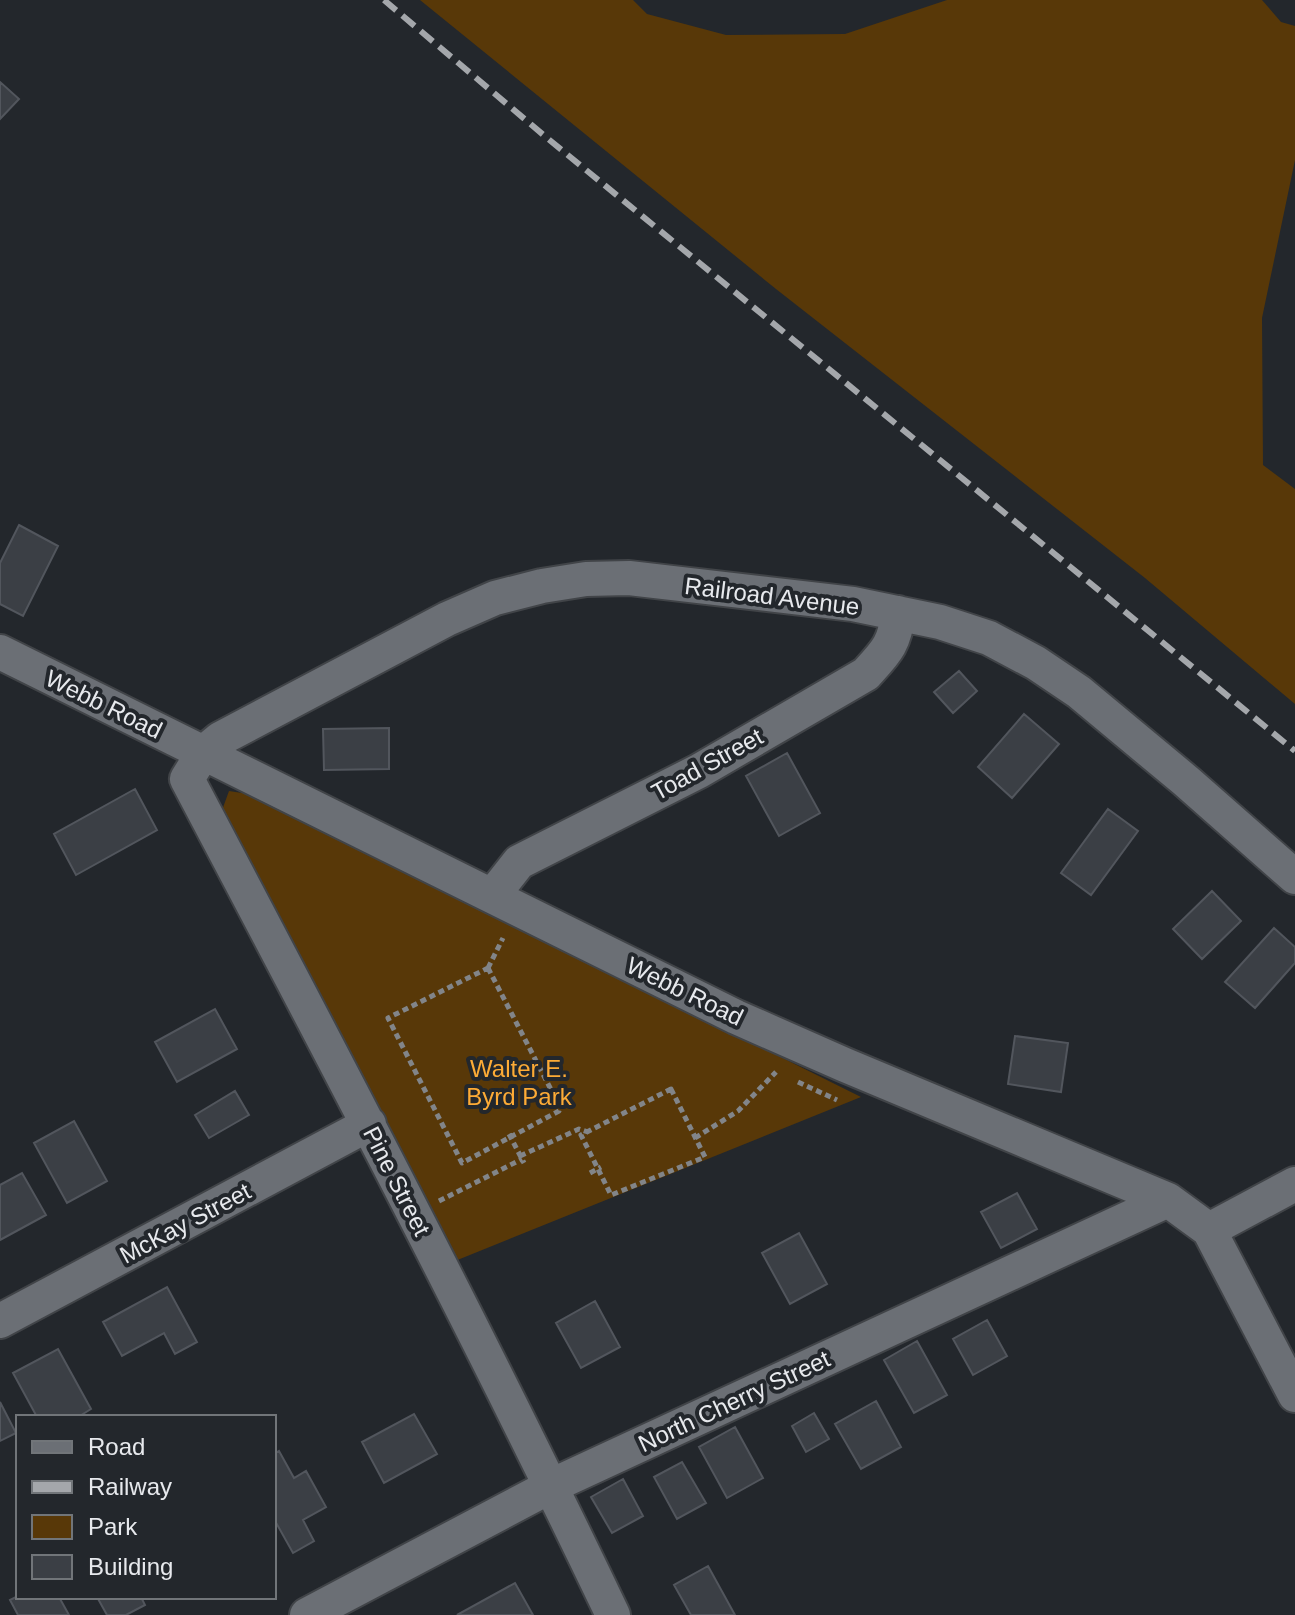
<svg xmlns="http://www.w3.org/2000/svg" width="1295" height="1615" font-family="Helvetica,sans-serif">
  <rect width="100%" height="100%" fill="#23272c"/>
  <path fill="#583808" d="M420,0H633L647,14L726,35L845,34L947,0H1262L1281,22L1295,26V160L1262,318L1263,465L1295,489V704L1145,578L776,289Z
    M229,791L255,795L861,1097L455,1261L221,813Z"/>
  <path fill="#3b3f45" stroke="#52565d" stroke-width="2" d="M0,82L19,99L0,119Z
    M19,525L58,546L23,616L0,604V563Z
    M959,671L977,691L953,713L934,692Z
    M1024,714L1059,744L1012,798L978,767Z
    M389,728V769L324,770L323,729Z
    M787,753L820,813L779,836L746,776Z
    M135,789L157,830L76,875L54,834Z
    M1108,809L1138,831L1091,895L1061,873Z
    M1212,891L1241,921L1202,959L1173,929Z
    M1274,928L1295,947V963L1255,1008L1225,982Z
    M215,1009L237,1049L177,1082L155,1042Z
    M1015,1036L1068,1043L1061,1092L1008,1084Z
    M235,1091L249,1115L209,1138L195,1115Z
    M74,1121L107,1181L67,1203L34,1143Z
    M22,1173L46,1215L0,1240V1185Z
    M1017,1193L1037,1229L1001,1248L981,1212Z
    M799,1233L827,1284L790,1304L762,1253Z
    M167,1287L197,1342L175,1354L164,1333L122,1356L103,1322Z
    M595,1301L620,1347L581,1368L556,1323Z
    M987,1320L1007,1356L973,1375L953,1339Z
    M917,1341L947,1395L914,1413L884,1360Z
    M58,1349L91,1409L78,1417H37L13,1373Z
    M876,1401L901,1447L861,1469L835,1424Z
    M0,1402L16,1433L0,1441Z
    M814,1413L829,1439L806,1452L792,1426Z
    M414,1414L437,1454L384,1483L362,1442Z
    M735,1427L763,1478L727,1498L699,1447Z
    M279,1451L294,1478L306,1471L326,1507L303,1520L314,1541L293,1553L274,1519V1454Z
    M682,1462L706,1503L677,1519L654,1477Z
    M623,1479L643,1516L612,1533L591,1497Z
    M708,1566L735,1615H691L674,1585Z
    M515,1583L533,1615H457Z
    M18,1596L59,1597L69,1615H18L10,1600Z
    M97,1597H141L145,1605L126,1615H107Z"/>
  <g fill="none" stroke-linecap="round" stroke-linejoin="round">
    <g stroke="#414448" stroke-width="38">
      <path id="minor" d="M0,652L736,1017L845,1065L1168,1200L1209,1230L1295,1395
        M493,895L519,862L699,771L866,674C886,652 895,644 898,613
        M1209,1230L1295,1184
        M0,1321L369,1124
        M307,1615L551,1486L1168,1200
        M613,1615C478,1332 333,1056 187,779L203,753L220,739L447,619L495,598L542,586L586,579L629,578L853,604L940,622L989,638L1036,663L1079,692L1186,781L1295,877"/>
    </g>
    <path stroke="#828589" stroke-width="5" stroke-dasharray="6 4" stroke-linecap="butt" d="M488,968L560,1107L559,1111L462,1163L388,1018Z
      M488,968L503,938
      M798,1082L837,1100
      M671,1089L705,1157L611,1195L581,1135Z
      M509,1134L524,1163
      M695,1138L738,1111L776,1072
      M520,1156L579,1129L588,1132
      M590,1173L601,1167
      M439,1201L522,1159"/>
    <use href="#minor" stroke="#6b6f75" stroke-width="34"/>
    <path stroke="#a4a7ab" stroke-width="6" stroke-dasharray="16 8" stroke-linecap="butt" d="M384,0L547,138L1295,751"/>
  </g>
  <g text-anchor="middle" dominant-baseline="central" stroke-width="8" stroke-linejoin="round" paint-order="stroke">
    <g font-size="24" fill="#e7e9ed" stroke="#23272c">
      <text transform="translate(772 596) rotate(7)">Railroad Avenue</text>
      <text transform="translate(104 704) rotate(26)">Webb Road</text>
      <text transform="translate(707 764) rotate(-29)">Toad Street</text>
      <text transform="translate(685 991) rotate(26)">Webb Road</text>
      <text transform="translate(397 1181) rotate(63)">Pine Street</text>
      <text transform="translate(185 1223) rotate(-28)">McKay Street</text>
      <text transform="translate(734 1401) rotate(-25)">North Cherry Street</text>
    </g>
    <g font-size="24" fill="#fdab36" stroke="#23272c">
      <text x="519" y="1068">Walter E.<tspan x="519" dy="28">Byrd Park</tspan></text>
    </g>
  </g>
  <rect x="16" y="1415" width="260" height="184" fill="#23272c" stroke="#717579" stroke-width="2"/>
  <rect x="32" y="1441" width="40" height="12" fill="#6b6f75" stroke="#717579" stroke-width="2"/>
  <text x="88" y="1455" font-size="24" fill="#e7e9ed">Road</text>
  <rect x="32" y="1481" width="40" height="12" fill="#a4a7ab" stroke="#717579" stroke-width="2"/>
  <text x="88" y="1495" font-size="24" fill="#e7e9ed">Railway</text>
  <rect x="32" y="1515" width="40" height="24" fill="#583808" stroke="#717579" stroke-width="2"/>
  <text x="88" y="1535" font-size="24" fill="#e7e9ed">Park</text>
  <rect x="32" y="1555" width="40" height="24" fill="#3b3f45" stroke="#717579" stroke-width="2"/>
  <text x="88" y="1575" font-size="24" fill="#e7e9ed">Building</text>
</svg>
